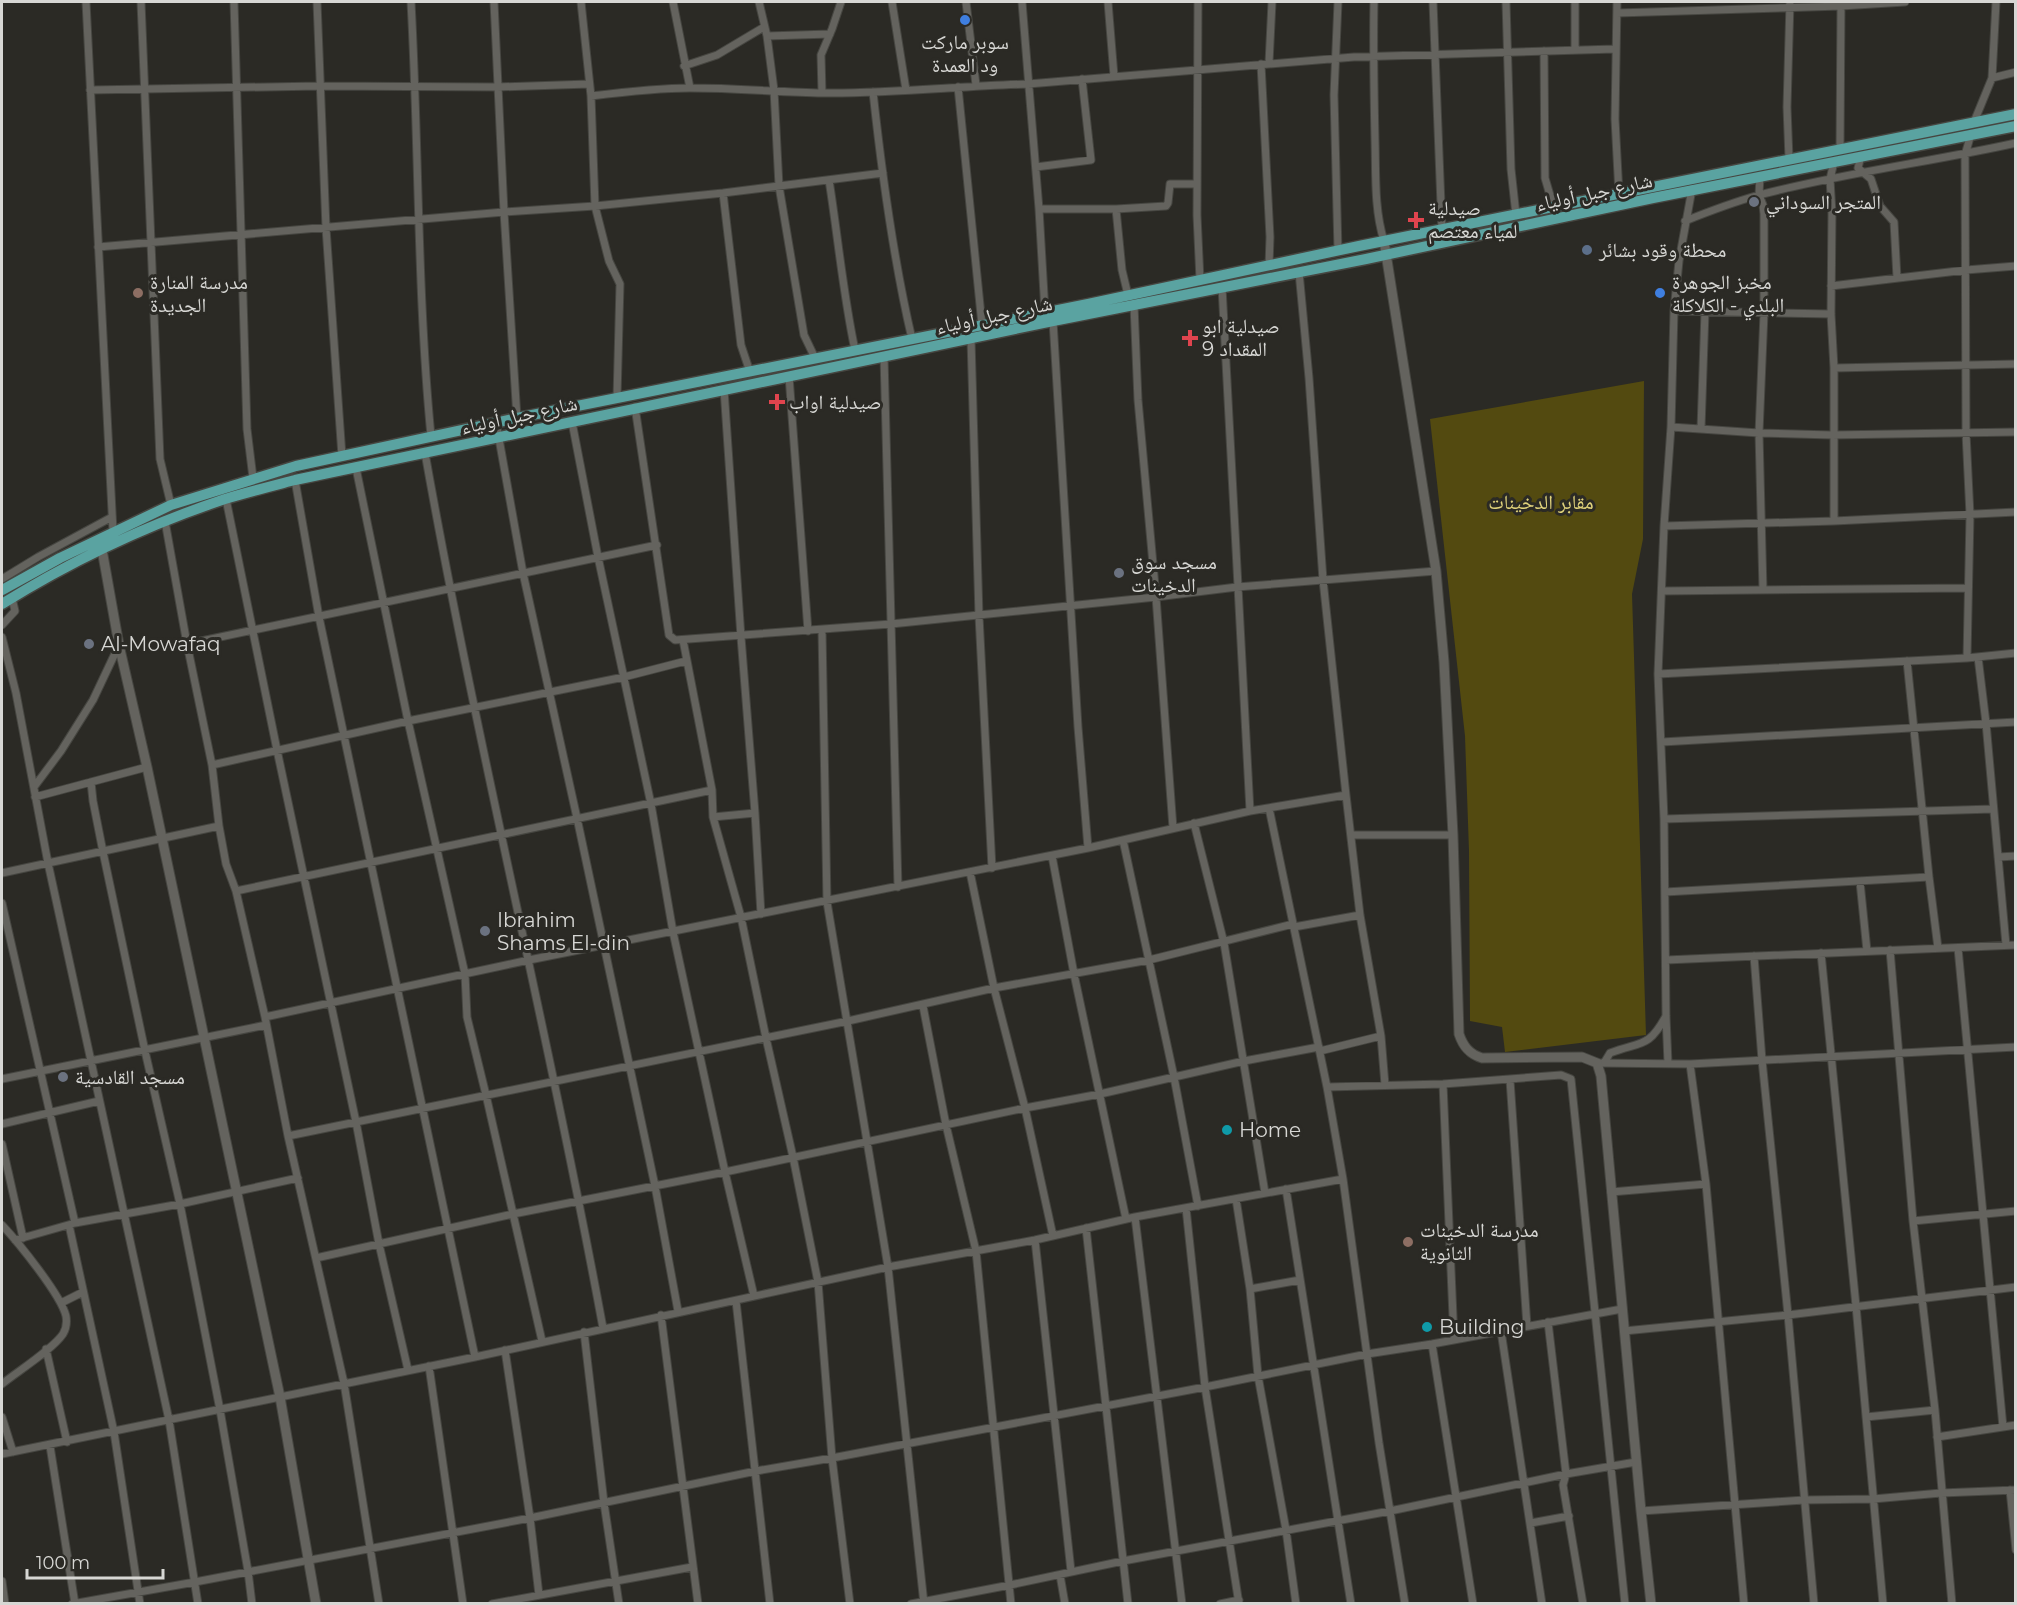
<svg xmlns="http://www.w3.org/2000/svg" width="2017" height="1605" font-family="Montserrat,'Noto Naskh Arabic',sans-serif">
  <rect width="100%" height="100%" fill="#2b2a25"/>
  <path fill="#534a10" d="M1644,381L1643,539L1632,594L1646,1035L1505,1052L1502,1027L1470,1021L1469,851L1465,736L1430,419Z"/>
  <g fill="none" stroke-linecap="round" stroke-linejoin="round">
    <g stroke="#464641" stroke-width="9">
      <path id="minor" d="M86,2L113,531
        M141,2L160,459L171,505
        M234,2L247,429L253,478
        M317,2L326,228L342,456
        M411,2C419,146 417,292 431,436
        M494,2L504,212L517,418
        M581,2L591,96L595,206L609,261L620,284L617,398
        M673,2L690,88
        M759,2L767,36L774,90L779,186L804,335L815,358
        M892,2L906,90
        M966,2L976,85
        M1022,2L1039,209L1045,312
        M1108,2L1114,76
        M1198,2L1197,215L1200,280
        M1374,2C1373,48 1374,94 1375,140C1376,174 1374,209 1384,241
        M1433,2L1442,230
        M1506,2L1511,169L1516,215
        M1575,2V49
        M1617,2L1615,119L1619,194
        M1617,13L1841,6L1905,2
        M767,36L830,34
        M1544,51L1545,178L1557,219
        M1269,63L1272,2
        M1261,64L1270,237L1269,266
        M684,66L717,55L764,27
        M1992,78L2016,72
        M958,87L982,325
        M90,90L319,86L497,87L589,84
        M873,92C882,175 893,258 912,339
        M822,93L821,55L832,29L841,2
        M591,96C624,92 657,88 690,88C735,88 779,92 823,93C891,94 959,86 1028,84L1354,57L1615,49
        M1974,122L1992,78L1996,2
        M1840,149L1841,4
        M1861,156L1858,168L1871,179L1880,206L1894,222L1897,278
        M1789,159L1787,107L1790,2
        M1036,167L1091,160L1082,79
        M1760,176L1759,195L1763,205L1764,214V313L1759,433L1763,590
        M829,180C838,237 843,294 855,350
        M723,193L741,345L750,372
        M1039,209H1116L1166,206L1168,203L1170,184H1197
        M1116,209L1122,270L1128,295
        M1685,221C1710,211 1734,202 1759,195C1843,173 1930,162 2016,143
        M98,247L504,212L595,206L723,193L883,173
        M1338,251L1334,95L1338,2
        M1299,272L1309,378L1323,580L1346,795L1360,915L1381,1036L1385,1085
        M1831,286L1966,270L2016,266
        M1222,287L1250,811
        M1134,305L1138,400L1156,597L1173,828
        M1674,311L1831,314
        M1053,321L1078,727L1088,848
        M971,339L979,616L992,868
        M884,356L898,887
        M1834,368L2016,364
        M789,376L808,631
        M724,389L741,637L755,813L761,914
        M635,407L669,635L675,640L891,624L1156,597L1237,587L1436,571
        M496,422L523,573L577,818L655,1186L678,1311
        M572,422L598,557L651,804L673,932L725,1172L754,1296
        M1671,427L1759,433L1832,435L2016,432
        M1701,429L1705,311
        M425,453C477,746 549,1035 603,1328
        M356,468L408,721L465,974L467,1017L486,1095L542,1341
        M295,480L319,617L475,1357
        M226,499L277,750L356,1122L379,1244L408,1370
        M165,521L187,644L212,765L219,826L226,864L236,891L265,1017L288,1136L344,1383L379,1604
        M1834,521V368L1831,314L1832,213L1830,179L1834,162
        M1664,526L1834,521L2016,512
        M2,579L38,557L112,517
        M1662,591L1968,588
        M2,625L15,611L12,598
        M822,630L827,902L888,1267L924,1604
        M2,637L16,693L48,863L169,1420L198,1604
        M683,640L712,790L713,817L741,917L766,1038L793,1157L818,1282L832,1458L850,1604
        M187,644L657,545
        M1978,657L1986,723L2006,945
        M1967,658L1970,515L1966,433L1965,155L1971,134
        M1907,661L1929,877L1938,948
        M1658,674L1967,658L2016,653
        M1662,742L2016,722
        M212,765L408,721L624,677L686,661
        M91,782L93,801L103,852L145,1051L180,1204L220,1410L248,1571L252,1604
        M34,787L61,751L93,700L119,645
        M35,797L147,767
        M1269,808L1327,1087L1343,1179L1379,1443L1405,1604
        M713,817L755,813
        M1664,819L1993,809
        M1194,823L1224,943L1265,1193
        M1352,835H1453
        M1123,840L1174,1077L1198,1206
        M1052,856L1074,974L1126,1219
        M1998,857L2016,856
        M970,872L994,988L1025,1108L1053,1236
        M2,873L219,826
        M1860,882L1867,951
        M236,891L712,790
        M1665,892L1929,877
        M2,903L75,1223
        M1294,927L1360,915
        M1958,948L2003,1427
        M1890,950L1913,1221L1935,1410L1952,1604
        M1821,953L1856,1306L1883,1604
        M1754,956L1762,1060L1788,1315L1814,1604
        M1666,960L2016,945
        M923,1006L946,1125L976,1251L1011,1604
        M265,1017L529,960L1088,848L1250,811L1346,795
        M1320,1051L1381,1036
        M1597,1063L1690,1064L2016,1047
        M1604,1063L1610,1053C1641,1041 1648,1049 1666,1016
        M1668,1063L1666,1016L1664,819L1658,674L1664,526L1671,427L1674,311L1679,261L1692,189
        M1690,1064L1706,1184L1744,1604
        M2,1079L266,1025
        M1510,1080L1527,1326
        M1443,1084L1454,1340
        M1327,1087L1443,1084L1561,1075L1571,1079L1625,1604
        M2,1124L99,1101
        M288,1136L848,1021L994,988L1149,960L1293,924
        M2,1144L23,1238
        M1286,1189L1351,1604
        M1611,1192L1706,1184
        M1236,1199L1250,1289L1258,1376L1286,1530L1296,1604
        M1186,1208L1205,1387L1239,1604
        M1135,1217L1182,1604
        M1913,1221L2016,1211
        M2,1225C18,1242 61,1295 66,1316C67,1322 66,1329 63,1334C52,1350 18,1371 2,1384
        M69,1225L114,1432L140,1604
        M1086,1228L1128,1604
        M15,1240L75,1223L180,1204L298,1178
        M1035,1240L1071,1571
        M316,1258L513,1214L725,1172L1025,1108L1100,1094L1244,1061L1319,1047
        M1250,1289L1300,1280
        M736,1301L770,1604
        M61,1303L83,1292
        M661,1315L698,1604
        M1548,1322L1566,1474L1563,1485L1583,1604
        M1501,1331L1542,1604
        M1624,1331L1788,1315L2016,1287
        M584,1332L604,1503L619,1604
        M1432,1344L1473,1604
        M46,1349L67,1442
        M505,1350L530,1518L539,1595
        M429,1366L463,1604
        M2,1417L13,1452
        M1866,1417L1935,1410
        M1937,1437L2016,1425
        M50,1446L75,1604
        M2,1454L475,1357L888,1267L1035,1240L1135,1217L1343,1179
        M2010,1490L2016,1550
        M1641,1511L1804,1500L1873,1499L1941,1493L2016,1490
        M1531,1523L1569,1516
        M1060,1575L1065,1604
        M2,1581L5,1604
        M72,1604L195,1582L530,1518L756,1471L832,1458L1205,1387L1367,1354L1432,1344L1622,1309
        M492,1604L692,1567
        M911,1604L1010,1585L1123,1561L1390,1511L1566,1474L1636,1462
        M1220,1604L1239,1600"/>
    </g>
    <g stroke="#464641" stroke-width="11">
      <path id="tertiary" d="M1384,241L1436,571L1444,662L1453,835L1459,1034C1463,1046 1469,1054 1482,1058L1582,1057L1597,1063L1601,1076L1641,1511L1651,1604
        M101,544L119,645L147,767L280,1397L316,1604"/>
    </g>
    <g stroke="#464641" stroke-width="13">
      <path id="primary" d="M2,590L60,558L171,505L296,466L517,418L1088,304L1359,246L2016,114
        M2,604C71,561 147,525 225,499C248,492 272,486 295,480L1053,321L1366,259L1653,198L2016,126"/>
    </g>
    <use href="#minor" stroke="#64635e" stroke-width="7"/>
    <use href="#tertiary" stroke="#64635e" stroke-width="9"/>
    <use href="#primary" stroke="#5aa3a1" stroke-width="10"/>
  </g>
  <g fill="#3f7fe0" stroke="#2b2a25" stroke-width="2">
    <circle cx="965" cy="20" r="6"/>
    <circle cx="1660" cy="293" r="6"/>
  </g>
  <g fill="#6b7280" stroke="#2b2a25" stroke-width="2">
    <circle cx="1754" cy="202" r="6"/>
    <circle cx="1119" cy="573" r="6"/>
    <circle cx="89" cy="644" r="6"/>
    <circle cx="485" cy="931" r="6"/>
    <circle cx="63" cy="1077" r="6"/>
  </g>
  <g fill="#e0444e" stroke="#2b2a25" stroke-width="2">
    <path d="M1413 211h6v6h6v6h-6v6h-6v-6h-6v-6h6z"/>
    <path d="M1187 329h6v6h6v6h-6v6h-6v-6h-6v-6h6z"/>
    <path d="M774 393h6v6h6v6h-6v6h-6v-6h-6v-6h6z"/>
  </g>
  <circle fill="#5c6f8a" stroke="#2b2a25" stroke-width="2" cx="1587" cy="250" r="6"/>
  <g fill="#8d6e63" stroke="#2b2a25" stroke-width="2">
    <circle cx="138" cy="293" r="6"/>
    <circle cx="1408" cy="1242" r="6"/>
  </g>
  <g fill="#0f9aa8" stroke="#2b2a25" stroke-width="2">
    <circle cx="1227" cy="1130" r="6"/>
    <circle cx="1427" cy="1327" r="6"/>
  </g>
  <g text-anchor="middle" dominant-baseline="central" stroke-width="6" stroke-linejoin="round" paint-order="stroke">
    <g font-size="20" fill="#d7d7d4" stroke="#2b2a25" text-anchor="start">
      <text x="965" y="42" text-anchor="middle">سوبر ماركت<tspan x="965" dy="23">ود العمدة</tspan></text>
      <text x="1766" y="202">المتجر السوداني</text>
      <text x="1428" y="208">صيدلية<tspan x="1428" dy="23">لمياء معتصم</tspan></text>
      <text x="1599" y="250">محطة وقود بشائر</text>
      <text x="150" y="282">مدرسة المنارة<tspan x="150" dy="23">الجديدة</tspan></text>
      <text x="1672" y="282">مخبز الجوهرة<tspan x="1672" dy="23">البلدي - الكلاكلة</tspan></text>
      <text x="1202" y="326">صيدلية ابو<tspan x="1202" dy="23">المقداد 9</tspan></text>
      <text x="789" y="402">صيدلية اواب</text>
      <text x="1131" y="562">مسجد سوق<tspan x="1131" dy="23">الدخينات</tspan></text>
      <text x="101" y="644">Al-Mowafaq</text>
      <text x="497" y="920">Ibrahim<tspan x="497" dy="23">Shams El-din</tspan></text>
      <text x="75" y="1077">مسجد القادسية</text>
      <text x="1239" y="1130">Home</text>
      <text x="1420" y="1230">مدرسة الدخينات<tspan x="1420" dy="23">الثانوية</tspan></text>
      <text x="1439" y="1327">Building</text>
    </g>
    <g font-size="20" fill="#d7d7d4" stroke="#2b2a25">
      <text transform="translate(1594 192) rotate(-12)">شارع جبل أولياء</text>
      <text transform="translate(994 315) rotate(-12)">شارع جبل أولياء</text>
      <text transform="translate(519 415) rotate(-12)">شارع جبل أولياء</text>
    </g>
    <g font-size="20" fill="#e1d37b" stroke="#2b2a25">
      <text x="1541" y="502">مقابر الدخينات</text>
    </g>
  </g>
  <rect width="2017" height="1605" fill="none" stroke="#d7d7d4" stroke-width="6"/>
  <path d="M27 1569v9h136v-9" fill="none" stroke="#d7d7d4" stroke-width="3"/>
  <text x="36" y="1569" font-size="18" fill="#d7d7d4" stroke="#2b2a25" stroke-width="4.5" paint-order="stroke">100 m</text>
</svg>
